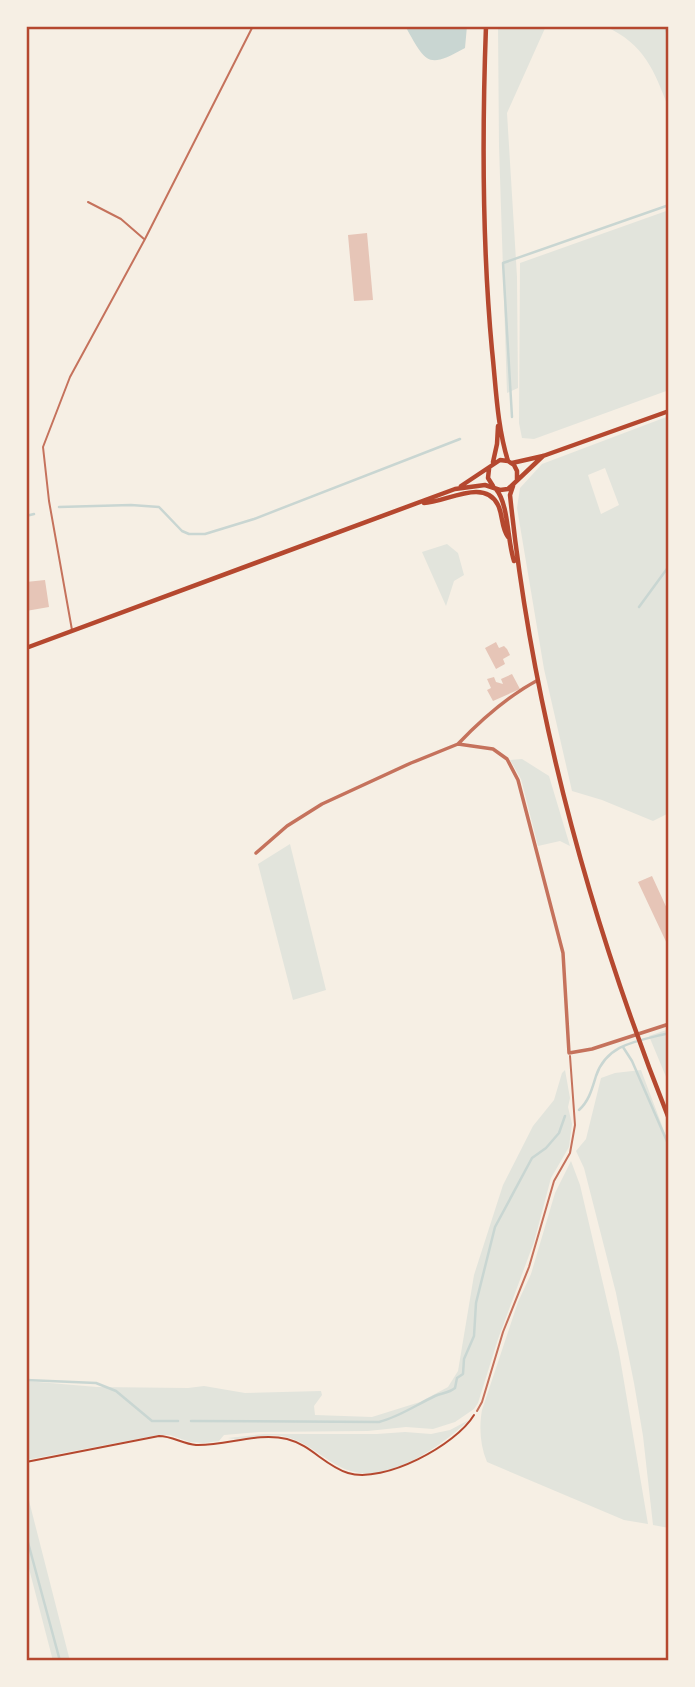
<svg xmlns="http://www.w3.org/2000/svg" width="695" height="1687" font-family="'Archivo Narrow',sans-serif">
  <rect width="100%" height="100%" fill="#f6efe4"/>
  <path fill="#e2e4dc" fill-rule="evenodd" d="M498,26H546L507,113L517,277L518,388L507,393L499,146Z
    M605,26H669V109C654,70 645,45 605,26Z
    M669,210V390L534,439L522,438L519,423L520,263Z
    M669,416V813L653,821L602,800L572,791L544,669L517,508L520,488L542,464ZM605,468L619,505L601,514L588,475Z
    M447,544L458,553L464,575L454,581L446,606L422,552Z
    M522,759L549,776L570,846L560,841L538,846L521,779L510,760Z
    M290,844L326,990L293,1000L258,864Z
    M669,1029V1084L649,1036Z
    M565,1070L570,1098L568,1107L572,1124L569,1147L551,1178L534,1242L498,1339L478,1403L474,1409L455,1422L433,1429L406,1427L368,1431L259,1432L224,1435L219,1441L204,1443L190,1442L170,1435H159L26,1460V1381L97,1387L188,1388L204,1386L245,1393L321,1391L322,1395L314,1406L315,1415L372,1417L420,1402L448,1387L458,1371L474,1275L503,1185L533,1126L554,1100L562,1073Z
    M641,1070L669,1144V1528L653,1525L643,1436L634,1383L616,1293L584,1168L576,1151L586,1139L601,1078L615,1073Z
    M571,1161L580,1185L619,1352L648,1524L624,1520L487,1462C480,1445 479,1427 482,1410L518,1302L531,1274L555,1193Z
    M469,1420C443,1445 389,1483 351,1471C329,1465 313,1445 290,1438C268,1431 245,1442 228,1438L264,1434H377L405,1432L431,1434L450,1430Z
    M26,1489L70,1661H53L26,1557Z"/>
  <path fill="#c9d6d2" d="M405,26H467L465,48C426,70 426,62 405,26Z"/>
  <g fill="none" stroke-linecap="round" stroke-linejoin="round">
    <path stroke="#c9d6d2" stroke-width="2.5" d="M665,26L669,38
      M512,417L503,263L669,205
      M59,507L131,505L159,507L182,531L189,534H205L254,519L460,439
      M26,516L34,514
      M639,607L669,566
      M623,1047L632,1061L669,1146
      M579,1110C589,1101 592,1089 596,1076C607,1043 639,1041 669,1033
      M26,1380L96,1383L116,1391L152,1421H178
      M191,1421L379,1422C399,1417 416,1405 435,1396C442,1393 449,1393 455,1388L457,1378L463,1374L464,1359L474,1336L476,1303L495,1227L532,1158L546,1148L559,1133L565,1116
      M26,1535L60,1661"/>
  </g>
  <path fill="#e6c5b7" d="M367,233L373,300L354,301L348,235Z
    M45,580L49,607L26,611V582Z
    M496,642L499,648L504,646L507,649L510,655L503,659L505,664L496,669L485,648Z
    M512,674L520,689L493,701L487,690L491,688L487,679L494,677L496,682L503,684L501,679Z
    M652,876L669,913V948L638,882Z"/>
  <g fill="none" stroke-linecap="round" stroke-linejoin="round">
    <path stroke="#b5482f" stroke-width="2" d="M26,1462L159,1436C172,1436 183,1444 196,1445C226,1446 257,1432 287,1439C311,1445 325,1466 348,1473C384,1484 456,1445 474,1415"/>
    <path stroke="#c5725c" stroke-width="2" d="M88,202L121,219L144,239
      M72,630L49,501L43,447L70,377L145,239L253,26
      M477,1411L482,1402L503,1332L529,1267L554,1181L570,1153L575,1125L570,1056"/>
    <path stroke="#c5725c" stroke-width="3.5" d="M458,744C481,720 508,696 538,680
      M256,853L287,826L322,804L411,763L458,744L493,749L507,759L518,780L563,953L569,1053L592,1049L669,1024"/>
    <path stroke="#b5482f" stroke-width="4.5" d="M486,26C482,134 482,243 492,350C496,387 497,426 508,461
      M493,462L497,444L498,426
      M512,463L543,456L669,411
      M489,469L488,478L493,486
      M461,486L500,460L508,461L514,465L517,471V479
      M513,486L510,495C532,708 590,920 669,1119
      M496,489C509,505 507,540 514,561
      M424,503C445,503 484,477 498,505C503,515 501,527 508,537
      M26,648L455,489L485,485L500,490L508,489L543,456"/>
  </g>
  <rect width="695" height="1687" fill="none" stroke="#f6efe4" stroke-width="56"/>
  <rect x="28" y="28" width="639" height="1631" fill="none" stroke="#b5482f" stroke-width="2.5"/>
</svg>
